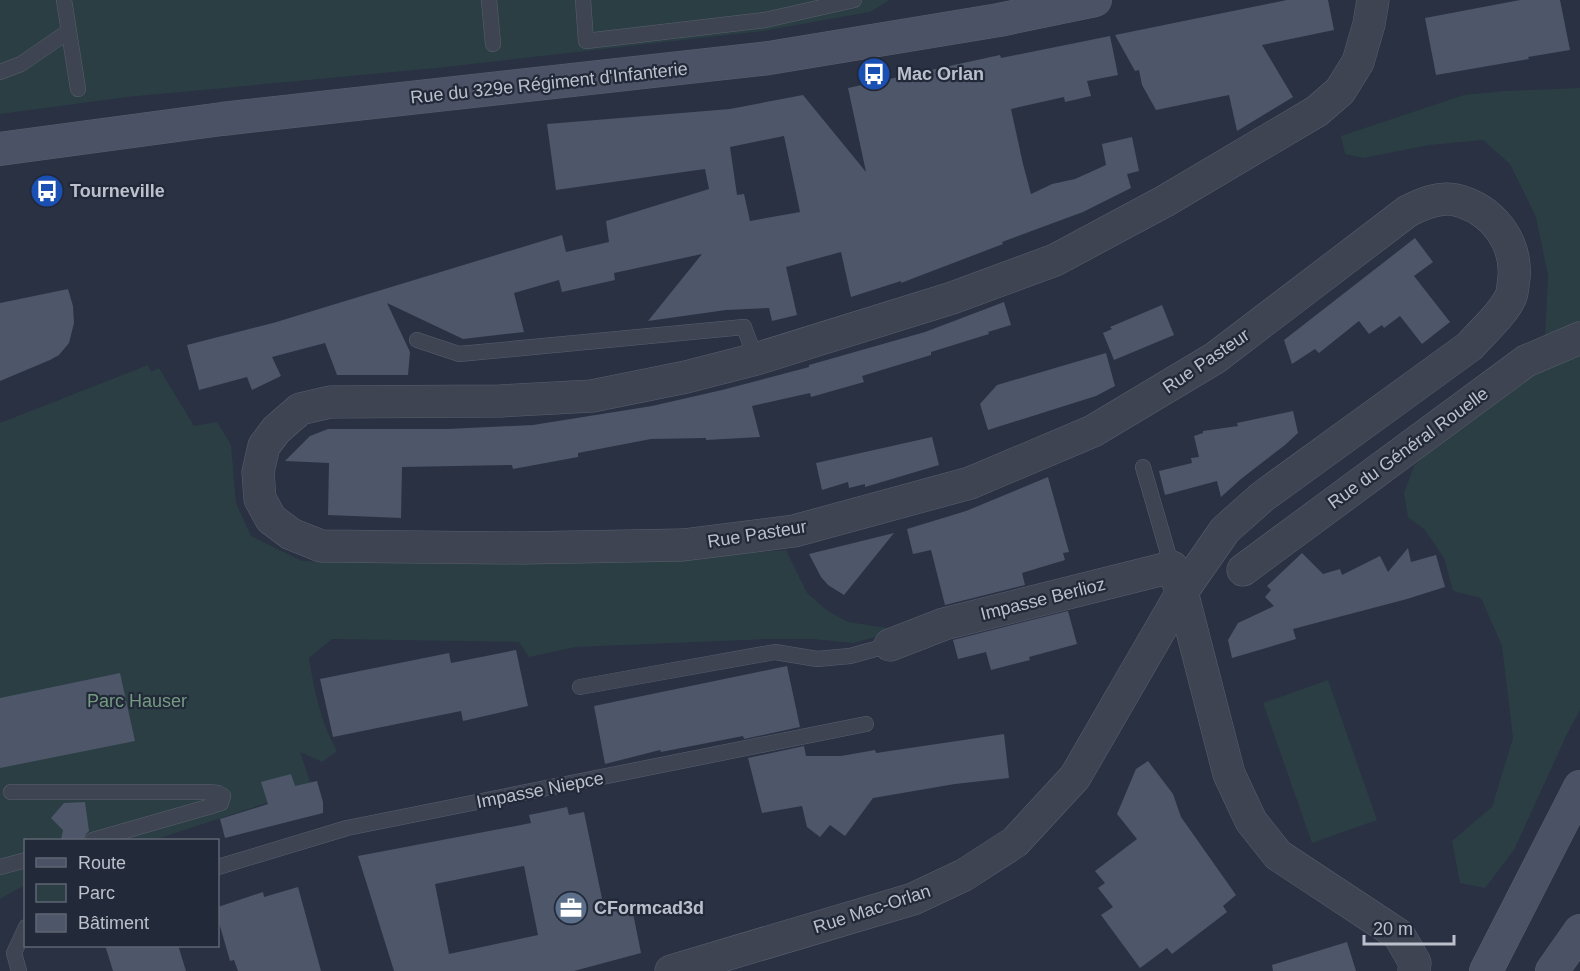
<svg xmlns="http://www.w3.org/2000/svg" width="1580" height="971" font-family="Helvetica,sans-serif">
  <rect width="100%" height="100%" fill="#293143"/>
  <path fill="#2b3e44" d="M0,0H890L870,12L763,31L436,68L127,97L0,114Z
    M1580,88V710L1567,734L1514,850L1485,888L1460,883L1452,841L1492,807L1513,738L1502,646L1481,598L1453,591L1444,558L1425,530L1408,517L1404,493L1414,466L1545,339L1548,276L1536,217L1510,164L1483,140L1429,145L1363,158L1345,154L1341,136L1464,95L1505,91Z
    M148,365L151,372L159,368L194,426L217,422L231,445L236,503L251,536L302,561L388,563L511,559L690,558L786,550L807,593L828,611L848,622L900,630L853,643L812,639H769L575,647L529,657L519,642L332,639L309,658C314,690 321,723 337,751L322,762L300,752L312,788L154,840H26L25,885L0,899V423Z
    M1328,680L1377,820L1312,843L1263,703Z"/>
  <path fill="#4e5669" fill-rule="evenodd" d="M1287,0H1328L1334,30L1262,45L1293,97L1237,131L1229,95L1156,110L1142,85L1139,70L1135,71L1115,35Z
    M1520,0H1560L1570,50L1528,57L1529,59L1436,75L1425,18Z
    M1110,36L1118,75L1087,81L1091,96L1065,102L1064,97L1011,109L1023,164L1031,194L1052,184L1075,179L1106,165L1102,144L1132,137L1139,171L1127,174L1131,188L1083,212L1002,242L1003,244L901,283V281L851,297L841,252L786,267L797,315L772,321L769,308L726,310L648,321L702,254L614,273L615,280L562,292L559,280L514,293L524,332L463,339L387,303L410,352L408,375H337L325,343L272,357L281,376L252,390L247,377L199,390L187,345L273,323L562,235L566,252L609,242L606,221L709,189L705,169L556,190L547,124L730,109L803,95L866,172L848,88L1000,55L1001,58ZM784,136L800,212L750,221L744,194L737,195L730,147Z
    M1415,238L1433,262L1414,276L1450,322L1422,344L1400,316L1384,328L1382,325L1369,334L1359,321L1319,353L1315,349L1292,364L1284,340Z
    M68,289L73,306L74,323L69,343L59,355L50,360L0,381V303Z
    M1004,302L1011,325L988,332L989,334L931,352V355L862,376L864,382L811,397L810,393L752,406L760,437L706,440V438L651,439L578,453V457L513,469L512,465L402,467L401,518L328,515L329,463L285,461L310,436L328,429H447L533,425L652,406L722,390L809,367V365L925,332Z
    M1162,305L1174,335L1114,360L1103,333L1112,329L1110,327Z
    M1106,353L1115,386L1096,396L988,430L980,404L997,385Z
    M1293,411L1298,433L1285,445L1241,479L1221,497L1217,481L1165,495L1159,471L1192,463L1191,458L1199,457L1194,436L1203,433V431L1238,426L1237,423Z
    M932,437L939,465L865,487V484L849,488L848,482L822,490L816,463Z
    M1048,477L1069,552L1063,553L1065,560L1022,573L1025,585L945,605L931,550L913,554L907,529L966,511Z
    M894,533L844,595L828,585L821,577L809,554Z
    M1408,548L1411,562L1436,555L1445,587L1407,599L1293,629L1296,639L1232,658L1228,640L1238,623L1274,606L1265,597L1271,590L1267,586L1302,553L1323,574L1340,569L1342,575L1380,556L1388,572Z
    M1068,611L1077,644L1029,657L1030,660L991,670L986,652L958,659L953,640Z
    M516,650L528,706L463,721L461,711L333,737L320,679L449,653L451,663Z
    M787,666L800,727L744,739L743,736L661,752L660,750L605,764L594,706Z
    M120,673L135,741L0,768V698Z
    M1004,734L1009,778L955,784L873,798L845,836L830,825L820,837L807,827L802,806L762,813L748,758L804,746L806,756H841L875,750L876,753Z
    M1148,761L1173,794L1181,817L1236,895L1223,906L1227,912L1172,954L1167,948L1140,968L1101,915L1113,907L1098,888L1105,883L1095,871L1137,839L1117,814L1136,769Z
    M291,774L295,786L317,781L323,802V813L225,838L220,819L268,804L261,782Z
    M85,802L89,831L86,834L84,840H61L63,830L51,818L64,803Z
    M567,807L569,815L584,812L605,913L632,908L641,953L574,971H394L358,856L531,823L529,815ZM524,866L538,935L449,954L435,884Z
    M298,887L321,971H238L234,960L230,961L218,919V907L263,892L264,897Z
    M1347,942L1356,971H1273L1272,965Z
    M105,945H178L186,971H113Z"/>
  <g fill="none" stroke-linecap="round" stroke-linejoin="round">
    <g stroke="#595f6d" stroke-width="16">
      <path id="lane" d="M64,0L78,89
        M489,0L493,44
        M583,0L586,41L765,20L854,0
        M0,72L21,64L69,31
        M417,340L459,354L744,327L756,359
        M1143,467L1172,567
        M580,687L775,652L817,659L850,656L890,645
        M11,792H208L218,793L223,796L221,803L215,805L93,840
        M0,867L26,860
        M218,867L347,828L866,724
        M19,971L14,953L26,927"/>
    </g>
    <g stroke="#595f6d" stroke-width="33">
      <path id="street" d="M1243,570L1526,361L1580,338
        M890,645L944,624L1172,567L1182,592L1229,774L1251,821L1278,855L1399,935L1415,963L1414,971
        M671,971L913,899L964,875L1015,842L1075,777L1182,592L1225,530L1262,497L1470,346C1482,332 1504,313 1511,296C1513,291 1513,283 1514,278C1517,241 1492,209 1456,200C1440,196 1422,204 1408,211L1215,358L1093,431L970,483L794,531L683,545L521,548L321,546L291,534L271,519L260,499L258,472L264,446L276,430L300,409L330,402L500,401L592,396L686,377L756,359L952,298L1055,260L1165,201L1317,111L1340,91L1358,62L1369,24L1373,0"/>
    </g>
    <g stroke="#595f6d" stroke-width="34">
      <path id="secondary" d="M0,149L222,119L769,58L999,20L1095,0
        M1486,971L1580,787
        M1552,971L1580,931"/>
    </g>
    <use href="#lane" stroke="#3e4452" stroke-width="15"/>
    <use href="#street" stroke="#3e4452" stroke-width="32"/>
    <use href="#secondary" stroke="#4c5265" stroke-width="33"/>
  </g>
  <defs>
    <g id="bus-disc" transform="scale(1.725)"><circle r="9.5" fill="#1a4fb4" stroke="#222938"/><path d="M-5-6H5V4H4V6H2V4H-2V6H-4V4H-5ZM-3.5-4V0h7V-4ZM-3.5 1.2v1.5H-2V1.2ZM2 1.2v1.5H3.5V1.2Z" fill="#fff"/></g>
    <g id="office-disc" transform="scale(1.725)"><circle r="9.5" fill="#5c6f8a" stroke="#222938"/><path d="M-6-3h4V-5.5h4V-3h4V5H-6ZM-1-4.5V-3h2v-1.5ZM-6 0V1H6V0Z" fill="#fff"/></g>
  </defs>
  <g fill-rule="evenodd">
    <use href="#bus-disc" x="874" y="74"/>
    <use href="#bus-disc" x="47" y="191"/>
    <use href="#office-disc" x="571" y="908"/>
  </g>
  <g text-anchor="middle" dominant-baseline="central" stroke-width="4.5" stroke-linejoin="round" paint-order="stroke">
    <g font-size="18" font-weight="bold" fill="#bbc0cc" stroke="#222938" text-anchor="start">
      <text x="897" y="74">Mac Orlan</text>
      <text x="70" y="191">Tourneville</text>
      <text x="594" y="908">CFormcad3d</text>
    </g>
    <g font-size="18" fill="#bbc0cc" stroke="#222938">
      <text transform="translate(549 83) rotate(-6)">Rue du 329e Régiment d'Infanterie</text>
      <text transform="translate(1206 361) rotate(-34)">Rue Pasteur</text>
      <text transform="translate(1408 448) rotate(-36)">Rue du Général Rouelle</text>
      <text transform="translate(757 534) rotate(-9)">Rue Pasteur</text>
      <text transform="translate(1043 599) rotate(-14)">Impasse Berlioz</text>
      <text transform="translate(540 790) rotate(-11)">Impasse Niepce</text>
      <text transform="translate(872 909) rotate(-18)">Rue Mac-Orlan</text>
    </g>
    <g font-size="18" fill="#749b82" stroke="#222938">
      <text x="137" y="701">Parc Hauser</text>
    </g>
  </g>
  <rect x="24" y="839" width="195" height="108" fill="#222938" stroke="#5f6573" stroke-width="1.5"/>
  <rect x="36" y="858" width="30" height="9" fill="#4c5265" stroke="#5f6573" stroke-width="1.5"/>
  <text x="78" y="869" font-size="18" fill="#bbc0cc">Route</text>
  <rect x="36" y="884" width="30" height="18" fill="#2b3e44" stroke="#5f6573" stroke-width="1.5"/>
  <text x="78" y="899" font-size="18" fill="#bbc0cc">Parc</text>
  <rect x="36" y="914" width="30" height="18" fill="#4e5669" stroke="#5f6573" stroke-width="1.5"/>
  <text x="78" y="929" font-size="18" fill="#bbc0cc">Bâtiment</text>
  <path d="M1364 935v9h90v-9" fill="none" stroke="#bbc0cc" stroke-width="3"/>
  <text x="1373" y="935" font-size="18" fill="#bbc0cc" stroke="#222938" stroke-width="4.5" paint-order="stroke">20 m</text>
</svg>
